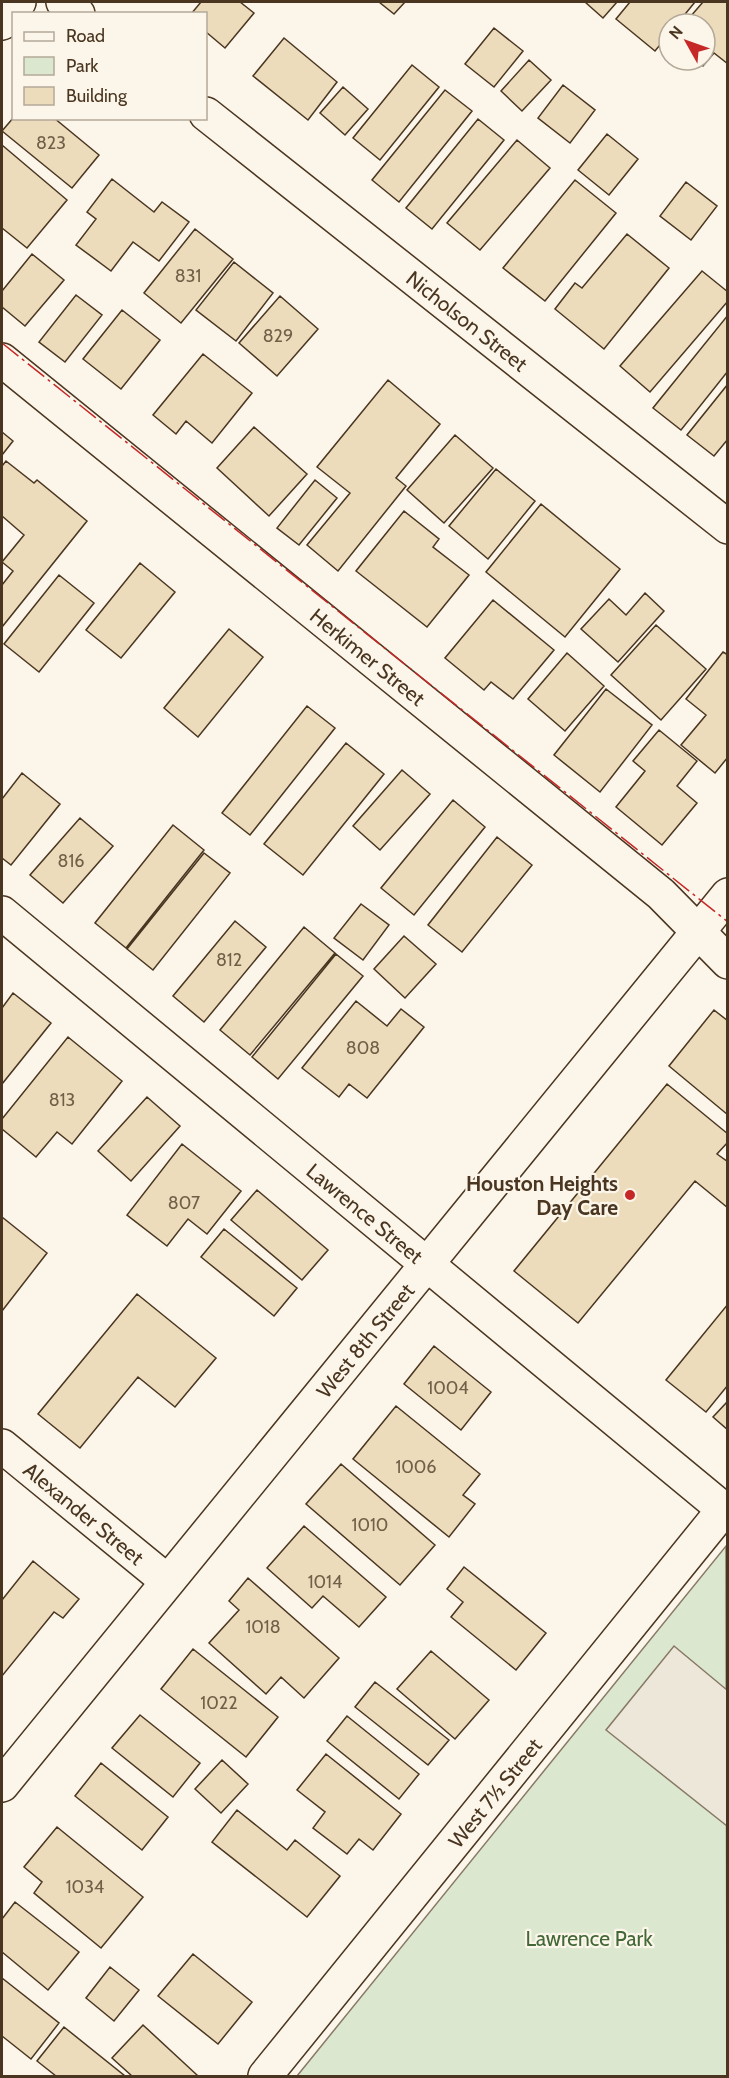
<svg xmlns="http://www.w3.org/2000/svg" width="729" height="2078" font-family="Cabin,sans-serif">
  <rect width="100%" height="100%" fill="#fbf6e9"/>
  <path fill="#dce7d0" stroke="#887966" stroke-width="1.5" d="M726,1546L727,2076H297Z"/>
  <path fill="#ede7d9" stroke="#887966" stroke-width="1.5" d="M674,1646L727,1690V1826L606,1730Z"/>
  <path fill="#ecdcbc" stroke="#4a3520" stroke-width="1.5" d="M201,2H240L254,13L225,48L206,32V14H191Z
    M379,2H405L394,14Z
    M585,2H617L603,18Z
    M630,2H695L677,24H669V34L655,51L616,19Z
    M703,2H728V64L714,53L703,66L696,60H705V24H684Z
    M494,28L523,51L494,87L465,64Z
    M284,38L337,82L308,120L253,76Z
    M529,60L551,80L522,111L501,91Z
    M412,65L439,87L380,160L353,138Z
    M563,85L595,110L570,143L538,118Z
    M343,87L368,109L345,135L320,113Z
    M445,90L472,111L399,202L372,180Z
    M14,117L54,118L99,155L72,188L2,131Z
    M478,119L504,140L432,229L406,208Z
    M607,134L638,159L609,195L578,170Z
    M517,140L550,168L480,250L447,223Z
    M2,145L67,200L27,248L2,228Z
    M112,179L154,212L162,202L189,222L159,261L133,242L111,271L76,245L96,219L87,212Z
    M575,180L616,213L545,301L503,268Z
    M686,182L717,206L691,240L660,216Z
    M195,229L233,259L181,323L144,293Z
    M627,234L669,268L604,349L555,309L575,283L582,288Z
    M32,254L64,280L25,326L2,307V291Z
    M234,262L273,293L236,341L196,310Z
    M702,271L728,292V301L650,392L620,366Z
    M76,295L102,315L65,362L39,342Z
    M280,296L318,329L277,376L239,343Z
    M122,310L160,340L121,389L83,359Z
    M728,315V371L681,430L653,408Z
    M203,354L252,393L212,443L186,421L176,434L153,415Z
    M388,380L440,424L396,478L406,486L338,571L307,545L350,493L317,467Z
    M728,384V439L714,456L687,435Z
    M254,427L307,474L269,516L217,468Z
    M2,432L13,441L2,455Z
    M455,435L493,468L444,523L407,490Z
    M6,461L34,483L37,480L87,521L2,627V585L13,571L2,562L24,535L2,516V466Z
    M496,469L535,501L488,559L449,526Z
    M315,480L337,498L299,545L277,528Z
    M541,504L620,569L565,637L486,572Z
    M404,511L439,539L433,547L469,575L427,627L356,571Z
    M140,563L175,592L121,658L86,630Z
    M59,575L94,603L39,672L4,644Z
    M645,593L664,611L618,662L581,629L609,599L626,615Z
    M493,600L554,650L513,699L491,682L484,690L445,658Z
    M656,625L706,669L661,720L611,675Z
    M229,629L263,657L198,737L164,708Z
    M723,652L728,655V757L715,773L681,745L706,715L686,699Z
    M567,653L604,686L565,731L528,699Z
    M606,689L652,725L600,792L554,755Z
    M307,706L335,728L250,835L222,813Z
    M659,730L697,761L677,786L697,803L662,845L616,807L645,771L633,761Z
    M346,743L384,774L303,875L264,844Z
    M402,770L430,794L380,850L353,826Z
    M22,773L60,804L11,865L2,858V799Z
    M453,800L485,827L414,915L381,888Z
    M80,818L113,846L63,903L30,875Z
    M173,825L204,850L126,948L95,923Z
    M497,837L532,865L462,952L428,925Z
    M204,853L230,873L153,970L127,949Z
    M361,904L389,925L363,960L334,938Z
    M235,921L266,947L204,1022L173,996Z
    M304,927L335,953L250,1055L220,1030Z
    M404,936L436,964L405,998L374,969Z
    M336,954L363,976L278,1079L252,1057Z
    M13,993L51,1023L2,1084V1008Z
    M356,1001L387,1026L401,1009L424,1027L367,1098L349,1084L339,1097L302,1068Z
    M714,1010L728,1021V1115L669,1066Z
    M68,1037L122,1081L72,1144L57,1132L36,1157L2,1129V1119Z
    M667,1084L728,1134V1142L717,1154L728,1162V1208L695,1181L578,1323L514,1271Z
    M147,1097L180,1126L131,1181L98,1151Z
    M182,1144L241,1191L207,1234L188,1219L167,1246L127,1215Z
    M257,1190L328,1250L302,1280L231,1220Z
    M2,1217L47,1253L2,1311Z
    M224,1229L297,1288L274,1316L201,1257Z
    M137,1294L216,1358L175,1407L138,1377L80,1448L38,1414Z
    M728,1304V1385L706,1412L666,1380Z
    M434,1346L491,1392L461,1430L404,1384Z
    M728,1401V1430L713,1417Z
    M396,1406L480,1474L463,1495L475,1504L449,1537L353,1459Z
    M341,1464L435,1545L400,1585L306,1504Z
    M304,1526L386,1597L359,1627L323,1596L312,1608L267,1568Z
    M33,1561L79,1599L63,1618L54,1612L2,1676V1600Z
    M464,1567L546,1633L516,1670L451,1617L463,1602L447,1589Z
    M248,1578L339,1658L304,1698L281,1677L266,1694L209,1643L239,1610L229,1601Z
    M193,1649L278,1717L246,1757L161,1689Z
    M431,1651L489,1700L455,1739L397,1689Z
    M375,1682L449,1740L428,1765L355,1707Z
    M140,1715L200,1763L173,1797L112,1748Z
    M347,1716L419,1774L399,1799L327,1741Z
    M326,1754L401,1814L373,1850L359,1839L347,1854L313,1828L325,1812L297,1790Z
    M222,1760L248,1784L221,1813L195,1789Z
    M101,1763L168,1817L142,1850L75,1796Z
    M237,1810L287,1850L295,1840L340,1876L307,1917L212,1842Z
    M57,1827L143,1897L101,1948L34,1893L42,1882L24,1867Z
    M15,1902L79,1952L48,1990L2,1952V1919Z
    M193,1954L252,2002L218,2044L158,1996Z
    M110,1967L139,1990L114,2021L86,1998Z
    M2,1978L59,2023L31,2059L2,2036Z
    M143,2025L197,2075L195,2076H132L112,2058Z
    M64,2027L125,2076H56L37,2061Z"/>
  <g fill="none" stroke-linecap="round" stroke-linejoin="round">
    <g stroke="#4a3520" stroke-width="36">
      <g id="minor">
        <path d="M63,2L78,14"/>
        <path d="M2,23L19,2"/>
        <path id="s1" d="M206,114L728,527"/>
        <path id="s2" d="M2,360L661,894L728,962"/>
        <path id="s3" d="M2,913L728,1513"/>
        <path id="s4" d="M2,1446L167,1581"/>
        <path id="s5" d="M2,1785L728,895"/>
        <path d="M265,2076L724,1509"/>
      </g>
    </g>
    <use href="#minor" stroke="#fbf6e9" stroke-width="33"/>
    <path stroke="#c62828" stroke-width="1.5" stroke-dasharray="21 4.5 3 4.5" stroke-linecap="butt" d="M2,343L728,922"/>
  </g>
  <circle fill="#c62828" stroke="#fbf6e9" stroke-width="2" cx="630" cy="1195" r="6"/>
  <g text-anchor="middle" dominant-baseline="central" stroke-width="4.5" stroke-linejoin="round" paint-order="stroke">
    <g font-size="18" fill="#725f47">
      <text x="51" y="143">823</text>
      <text x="188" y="276">831</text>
      <text x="278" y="336">829</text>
      <text x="71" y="861">816</text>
      <text x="229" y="960">812</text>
      <text x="363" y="1048">808</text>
      <text x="62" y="1100">813</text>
      <text x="184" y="1203">807</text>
      <text x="448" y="1388">1004</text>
      <text x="416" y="1467">1006</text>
      <text x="370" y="1525">1010</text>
      <text x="325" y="1582">1014</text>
      <text x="263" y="1627">1018</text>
      <text x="219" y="1703">1022</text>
      <text x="85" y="1887">1034</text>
    </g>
    <g font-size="21" fill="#4a3520" stroke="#fbf6e9">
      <text stroke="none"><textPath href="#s1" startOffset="333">Nicholson Street</textPath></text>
      <text stroke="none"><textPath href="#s2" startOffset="471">Herkimer Street</textPath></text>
      <text stroke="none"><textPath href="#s3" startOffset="471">Lawrence Street</textPath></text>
      <text stroke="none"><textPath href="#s5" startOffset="574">West 8th Street</textPath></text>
      <text stroke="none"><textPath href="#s4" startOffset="106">Alexander Street</textPath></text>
      <text transform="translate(495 1793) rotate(-51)">West 7½ Street</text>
    </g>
    <g font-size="21" font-weight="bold" fill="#4a3520" stroke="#fbf6e9" text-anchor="end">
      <text x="618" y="1183">Houston Heights<tspan x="618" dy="24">Day Care</tspan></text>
    </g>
    <g font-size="21" fill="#436837" stroke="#fbf6e9">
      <text x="589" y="1938">Lawrence Park</text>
    </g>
  </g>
  <rect width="729" height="2078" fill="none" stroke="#4a3520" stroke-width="6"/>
  <rect x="12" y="12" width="195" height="108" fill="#fbf6e9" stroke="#b4a999" stroke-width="1.5"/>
  <rect x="24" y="32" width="30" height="9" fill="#fbf6e9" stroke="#b4a999" stroke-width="1.5"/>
  <text x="66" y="42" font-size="18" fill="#4a3520">Road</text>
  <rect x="24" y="57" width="30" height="18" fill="#dce7d0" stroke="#b4a999" stroke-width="1.5"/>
  <text x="66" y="72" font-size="18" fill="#4a3520">Park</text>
  <rect x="24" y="87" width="30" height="18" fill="#ecdcbc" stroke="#b4a999" stroke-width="1.5"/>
  <text x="66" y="102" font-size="18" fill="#4a3520">Building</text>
  <g transform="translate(687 42) rotate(310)"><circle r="28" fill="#fbf6e9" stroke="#b4a999" stroke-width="1.5"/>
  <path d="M0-4.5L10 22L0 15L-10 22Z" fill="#c62828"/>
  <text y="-9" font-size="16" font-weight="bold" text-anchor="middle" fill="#4a3520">N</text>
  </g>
</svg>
